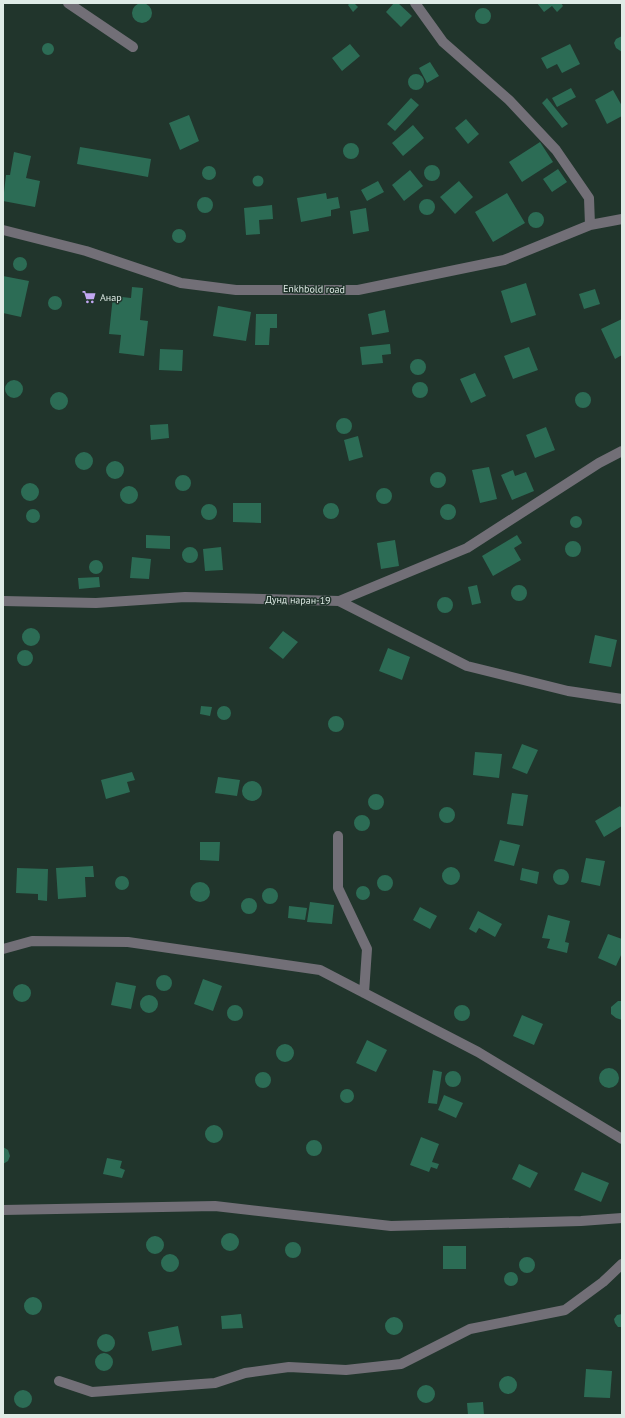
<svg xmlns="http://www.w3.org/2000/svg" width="625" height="1418" font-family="'PT Sans',sans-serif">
  <rect width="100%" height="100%" fill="#21352c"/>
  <path fill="#2c6c55" d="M132 13a10 10 0 1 1 20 0a10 10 0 1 1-20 0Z
    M350,3H354L358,7L353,12L348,5Z
    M394,3H398L412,16L401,27L386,12Z
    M537,3H561L563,6L557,12L552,6L544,12Z
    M475 16a8 8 0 1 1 16 0a8 8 0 1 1-16 0Z
    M622,36V52L616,48L614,43L616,39Z
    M42 49a6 6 0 1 1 12 0a6 6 0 1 1-12 0Z
    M350,44L360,56L342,71L332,58Z
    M570,44L580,64L562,73L557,64L547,69L541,58Z
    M430,62L439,76L427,83L419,68Z
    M408 82a8 8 0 1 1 16 0a8 8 0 1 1-16 0Z
    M571,88L576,97L557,107L552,98Z
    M613,90L622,106V116L607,124L595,100Z
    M411,98L419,105L395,131L387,124Z
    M547,98L568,124L562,128L542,103Z
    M189,115L199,141L180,150L169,123Z
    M466,119L479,134L468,144L455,128Z
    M413,125L424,138L403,156L392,143Z
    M540,142L553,162L522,182L509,162Z
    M343 151a8 8 0 1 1 16 0a8 8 0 1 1-16 0Z
    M80,147L151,159L148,177L77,164Z
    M14,152L31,156L26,178L40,181L35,207L3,201L6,175H10Z
    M424 173a8 8 0 1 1 16 0a8 8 0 1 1-16 0Z
    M202 173a7 7 0 1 1 14 0a7 7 0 1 1-14 0Z
    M558,169L567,182L552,192L543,179Z
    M410,170L423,186L404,201L392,185Z
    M252.5 181a5.5 5.5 0 1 1 11 0a5.5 5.5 0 1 1-11 0Z
    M378,181L384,192L367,201L361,190Z
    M459,181L473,197L455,214L440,197Z
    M326,193L327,199L338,197L340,208L331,210V216L301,222L297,198Z
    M507,193L525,223L493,242L475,212Z
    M197 205a8 8 0 1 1 16 0a8 8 0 1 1-16 0Z
    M419 207a8 8 0 1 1 16 0a8 8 0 1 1-16 0Z
    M272,205L273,219L259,220L260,234L246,235L244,208Z
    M366,208L369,231L353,234L350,211Z
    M528 220a8 8 0 1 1 16 0a8 8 0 1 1-16 0Z
    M172 236a7 7 0 1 1 14 0a7 7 0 1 1-14 0Z
    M13 264a7 7 0 1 1 14 0a7 7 0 1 1-14 0Z
    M3,276L29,281L21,317L3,313Z
    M526,283L536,315L511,323L501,291Z
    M132,287L143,288L140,320L148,321L144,356L119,353L121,335L109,334L113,296L131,298Z
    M595,289L600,304L584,309L579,294Z
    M48 303a7 7 0 1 1 14 0a7 7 0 1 1-14 0Z
    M218,306L251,312L246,341L213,336Z
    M385,310L389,332L372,335L368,314Z
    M256,314H277V328H270L269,345H255Z
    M622,319V355L615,359L601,329Z
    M390,344L391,354L382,355L383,363L362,365L360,347Z
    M529,347L538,370L513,379L504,356Z
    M160,349L183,350L182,371L159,370Z
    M410 367a8 8 0 1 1 16 0a8 8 0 1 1-16 0Z
    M475,373L486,396L471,403L460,379Z
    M5 389a9 9 0 1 1 18 0a9 9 0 1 1-18 0Z
    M412 390a8 8 0 1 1 16 0a8 8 0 1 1-16 0Z
    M575 400a8 8 0 1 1 16 0a8 8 0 1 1-16 0Z
    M50 401a9 9 0 1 1 18 0a9 9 0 1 1-18 0Z
    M336 426a8 8 0 1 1 16 0a8 8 0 1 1-16 0Z
    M168,424L169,438L151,440L150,425Z
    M546,427L555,450L535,458L526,435Z
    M358,436L363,457L349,461L344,440Z
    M75 461a9 9 0 1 1 18 0a9 9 0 1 1-18 0Z
    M106 470a9 9 0 1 1 18 0a9 9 0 1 1-18 0Z
    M489,467L497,499L480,503L472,470Z
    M513,470L515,476L526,472L534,491L512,500L501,475Z
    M430 480a8 8 0 1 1 16 0a8 8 0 1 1-16 0Z
    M175 483a8 8 0 1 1 16 0a8 8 0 1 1-16 0Z
    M21 492a9 9 0 1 1 18 0a9 9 0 1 1-18 0Z
    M120 495a9 9 0 1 1 18 0a9 9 0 1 1-18 0Z
    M376 496a8 8 0 1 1 16 0a8 8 0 1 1-16 0Z
    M233,503H261V523L233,522Z
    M323 511a8 8 0 1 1 16 0a8 8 0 1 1-16 0Z
    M440 512a8 8 0 1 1 16 0a8 8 0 1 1-16 0Z
    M201 512a8 8 0 1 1 16 0a8 8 0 1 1-16 0Z
    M26 516a7 7 0 1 1 14 0a7 7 0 1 1-14 0Z
    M570 522a6 6 0 1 1 12 0a6 6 0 1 1-12 0Z
    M146,535L170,536V549L146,548Z
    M517,535L522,543L514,548L521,560L493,576L482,556Z
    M395,540L399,566L381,569L377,543Z
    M565 549a8 8 0 1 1 16 0a8 8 0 1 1-16 0Z
    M182 555a8 8 0 1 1 16 0a8 8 0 1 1-16 0Z
    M221,547L223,570L205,571L203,549Z
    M132,557L151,559L149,579L130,578Z
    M89 567a7 7 0 1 1 14 0a7 7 0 1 1-14 0Z
    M99,577L100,587L79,589L78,578Z
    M477,585L481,603L472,605L468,587Z
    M511 593a8 8 0 1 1 16 0a8 8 0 1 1-16 0Z
    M437 605a8 8 0 1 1 16 0a8 8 0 1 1-16 0Z
    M22 637a9 9 0 1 1 18 0a9 9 0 1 1-18 0Z
    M283,631L298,642L283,659L269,648Z
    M595,635L617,640L611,667L589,663Z
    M388,648L410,657L402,680L379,671Z
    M17 658a8 8 0 1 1 16 0a8 8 0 1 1-16 0Z
    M201,706L212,707L210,716L200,714Z
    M217 713a7 7 0 1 1 14 0a7 7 0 1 1-14 0Z
    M328 724a8 8 0 1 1 16 0a8 8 0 1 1-16 0Z
    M522,744L538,750L527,774L512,768Z
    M475,752L502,754L499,778L473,775Z
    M132,772L135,780L127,782L130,792L106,799L101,780Z
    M218,777L240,780L237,796L215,793Z
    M242 791a10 10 0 1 1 20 0a10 10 0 1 1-20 0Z
    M512,793L528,795L523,826L507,824Z
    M368 802a8 8 0 1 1 16 0a8 8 0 1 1-16 0Z
    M620,806L622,809V826L604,837L595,821Z
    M439 815a8 8 0 1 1 16 0a8 8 0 1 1-16 0Z
    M354 823a8 8 0 1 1 16 0a8 8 0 1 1-16 0Z
    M500,840L520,845L514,866L494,861Z
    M200,842H220L219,861L200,860Z
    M586,858L605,861L600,886L581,882Z
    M93,866L94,877H85L86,897L58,899L56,868Z
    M442 876a9 9 0 1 1 18 0a9 9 0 1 1-18 0Z
    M17,868L48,869L47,901L38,900V894L16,893Z
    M522,868L539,872L537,884L520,880Z
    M553 877a8 8 0 1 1 16 0a8 8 0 1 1-16 0Z
    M377 883a8 8 0 1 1 16 0a8 8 0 1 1-16 0Z
    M115 883a7 7 0 1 1 14 0a7 7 0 1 1-14 0Z
    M190 892a10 10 0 1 1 20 0a10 10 0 1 1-20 0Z
    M356 893a7 7 0 1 1 14 0a7 7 0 1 1-14 0Z
    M262 896a8 8 0 1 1 16 0a8 8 0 1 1-16 0Z
    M241 906a8 8 0 1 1 16 0a8 8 0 1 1-16 0Z
    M310,902L334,905L332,924L307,922Z
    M289,906L307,908L305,920L288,918Z
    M420,907L437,916L430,929L413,920Z
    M478,911L502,924L495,937L479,928L476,933L469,929Z
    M548,915L570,921L565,942L569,943L567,953L547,948L550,939L542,938Z
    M608,934L622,939V953L616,966L598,958Z
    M156 983a8 8 0 1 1 16 0a8 8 0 1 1-16 0Z
    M203,979L222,986L213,1011L194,1004Z
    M116,982L136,986L131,1009L111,1005Z
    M13 993a9 9 0 1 1 18 0a9 9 0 1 1-18 0Z
    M140 1004a9 9 0 1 1 18 0a9 9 0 1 1-18 0Z
    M618,1001H622V1020L616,1018L611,1014V1007Z
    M454 1013a8 8 0 1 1 16 0a8 8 0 1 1-16 0Z
    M227 1013a8 8 0 1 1 16 0a8 8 0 1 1-16 0Z
    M522,1015L543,1024L534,1045L513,1036Z
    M367,1040L387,1050L376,1072L356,1063Z
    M276 1053a9 9 0 1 1 18 0a9 9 0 1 1-18 0Z
    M599 1078a10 10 0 1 1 20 0a10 10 0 1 1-20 0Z
    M433,1070L442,1072L437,1104L428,1103Z
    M445 1079a8 8 0 1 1 16 0a8 8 0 1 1-16 0Z
    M255 1080a8 8 0 1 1 16 0a8 8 0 1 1-16 0Z
    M340 1096a7 7 0 1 1 14 0a7 7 0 1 1-14 0Z
    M444,1095L463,1103L456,1118L438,1110Z
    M205 1134a9 9 0 1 1 18 0a9 9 0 1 1-18 0Z
    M421,1137L439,1144L432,1162L439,1164L437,1169L431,1167L429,1172L410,1165Z
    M306 1148a8 8 0 1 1 16 0a8 8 0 1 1-16 0Z
    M3,1147L8,1150L10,1156L8,1161L3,1164Z
    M107,1158L122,1161L120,1168L125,1170L122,1178L103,1174Z
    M519,1164L538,1173L530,1188L512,1179Z
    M582,1172L609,1183L601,1202L574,1190Z
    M221 1242a9 9 0 1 1 18 0a9 9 0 1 1-18 0Z
    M146 1245a9 9 0 1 1 18 0a9 9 0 1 1-18 0Z
    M285 1250a8 8 0 1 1 16 0a8 8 0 1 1-16 0Z
    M443,1246H466V1269H443Z
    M161 1263a9 9 0 1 1 18 0a9 9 0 1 1-18 0Z
    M519 1265a8 8 0 1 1 16 0a8 8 0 1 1-16 0Z
    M504 1279a7 7 0 1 1 14 0a7 7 0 1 1-14 0Z
    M24 1306a9 9 0 1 1 18 0a9 9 0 1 1-18 0Z
    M241,1314L243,1328L222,1329L221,1316Z
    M622,1314V1327H618L615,1323L614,1319L617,1315Z
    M385 1326a9 9 0 1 1 18 0a9 9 0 1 1-18 0Z
    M178,1326L182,1345L152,1351L148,1332Z
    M97 1343a9 9 0 1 1 18 0a9 9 0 1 1-18 0Z
    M95 1362a9 9 0 1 1 18 0a9 9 0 1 1-18 0Z
    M586,1369L612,1371L610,1398L584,1397Z
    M499 1385a9 9 0 1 1 18 0a9 9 0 1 1-18 0Z
    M417 1394a9 9 0 1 1 18 0a9 9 0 1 1-18 0Z
    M14 1399a9 9 0 1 1 18 0a9 9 0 1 1-18 0Z
    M483,1402L484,1415H468L467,1403Z"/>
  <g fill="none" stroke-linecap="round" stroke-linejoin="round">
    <path stroke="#726f77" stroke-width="10" d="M68,3L133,47
      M415,3L443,42L509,100L556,150L589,198L590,225
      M3,230L86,251L181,283L236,290H358L504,260L590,225L622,219
      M3,601L96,603L185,597L339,601L467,666L568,691L622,699
      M339,601L467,548L599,463L622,451
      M338,836V888L367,949L364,993
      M3,949L32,941L128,942L320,970L478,1052L622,1139
      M3,1210L215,1206L391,1226L581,1221L622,1218
      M59,1381L92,1392L215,1383L245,1373L289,1367L346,1370L401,1364L470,1329L565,1310L603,1282L622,1264"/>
  </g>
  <defs>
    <g id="supermarket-bare" transform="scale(1.08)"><path d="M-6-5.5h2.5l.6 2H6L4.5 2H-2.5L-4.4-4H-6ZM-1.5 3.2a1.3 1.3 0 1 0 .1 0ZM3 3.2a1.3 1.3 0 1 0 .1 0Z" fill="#c2a8f2" stroke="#21352c" stroke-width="2.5" paint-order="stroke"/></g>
  </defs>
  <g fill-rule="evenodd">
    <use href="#supermarket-bare" x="89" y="297"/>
  </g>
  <g text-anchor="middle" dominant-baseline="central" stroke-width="3" stroke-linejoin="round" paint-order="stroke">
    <g font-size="10" fill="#dfebe6" stroke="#21352c">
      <text transform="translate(314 289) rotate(1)">Enkhbold road</text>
      <text transform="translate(298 600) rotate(1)">Дунд наран-19</text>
    </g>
    <g font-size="10" fill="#dfebe6" stroke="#21352c" text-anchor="start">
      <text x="100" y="297">Анар</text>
    </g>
  </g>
  <rect width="625" height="1418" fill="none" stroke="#dfebe6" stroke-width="8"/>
</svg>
